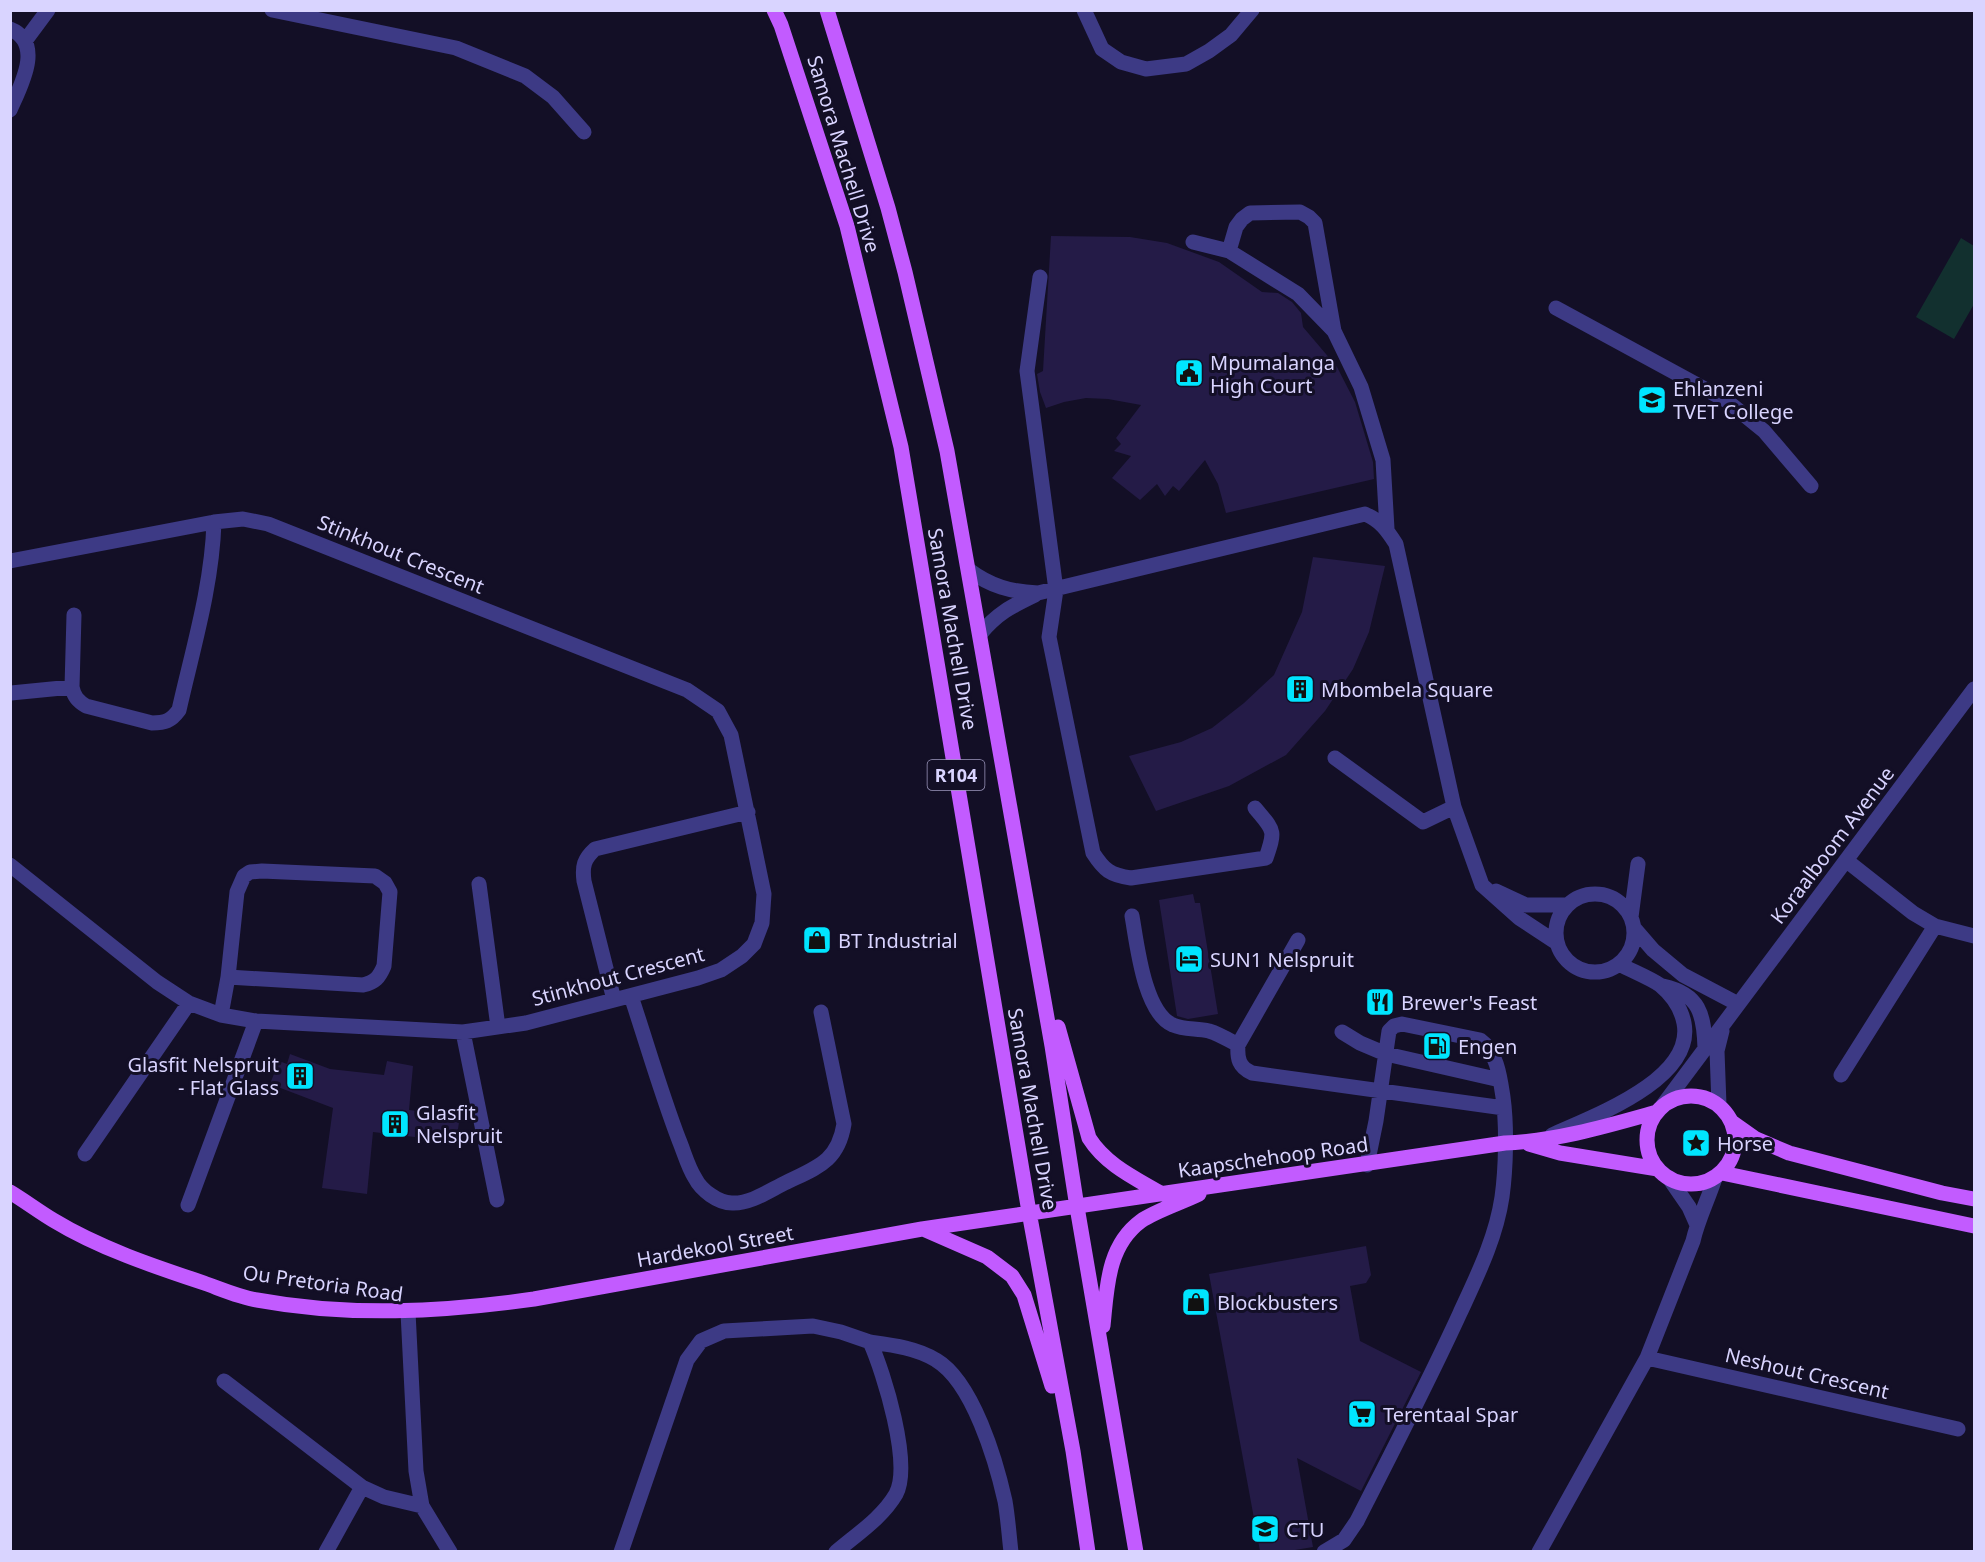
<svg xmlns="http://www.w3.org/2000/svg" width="1985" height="1562" font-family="'Noto Sans',sans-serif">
  <rect width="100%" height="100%" fill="#130f26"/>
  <path fill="#12302f" d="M1961,238L1974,246V304L1954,339L1916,317Z"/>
  <path fill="#241b47" d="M1051,236L1130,237L1167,243L1219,262L1262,292L1278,293L1292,302L1301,313L1303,327L1337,367L1355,402L1373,462L1374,479L1226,513L1218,484L1205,460L1179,491L1173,486L1165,496L1157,484L1140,500L1112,478L1131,456L1114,451L1121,444L1116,438L1141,405L1108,399L1086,398L1064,402L1046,408L1040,392L1037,374L1043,371Z
    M1313,557L1385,566L1369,632L1353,669L1325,711L1286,755L1229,786L1156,811L1129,756L1181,742L1212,728L1244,703L1274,675L1302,612Z
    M1193,894L1195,903H1200L1218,1014L1188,1019L1177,1016L1159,900Z
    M290,1054L330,1069L384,1075L387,1061L413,1066L409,1110L460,1116L456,1142L373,1132L367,1194L322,1188L333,1108L270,1084L279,1061L287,1064Z
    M1366,1246L1371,1275L1366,1283L1350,1286L1360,1341L1421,1372L1361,1491L1297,1458L1313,1547L1289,1551H1260L1209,1274Z"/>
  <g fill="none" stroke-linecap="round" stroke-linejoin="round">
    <path stroke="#3d3a85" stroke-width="15" d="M272,10L456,48L525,76L553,97L584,132
      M1084,10L1102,49L1121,62L1146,69L1186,64L1209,51L1231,35L1252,10
      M10,29C45,43 20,87 10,110
      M25,41L48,10
      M1193,242L1229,251L1298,294L1334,331L1361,387L1383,460L1387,529
      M1229,251L1236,227L1242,219L1250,213L1300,212L1309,217L1315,223L1334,331
      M1040,277L1027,371L1056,590L1049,637L1093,853C1104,870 1110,875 1131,878L1266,858C1276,829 1274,831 1255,808
      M1556,308L1727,401L1764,431L1811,486
      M10,561L214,522L243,519L268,524L687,690L718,711L731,735L764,894L762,923L754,944L742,956L721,970L698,978L526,1023L463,1032L256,1021L221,1015L189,1003L157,982L10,865
      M969,570C990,586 1011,592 1038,593L1365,514C1381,521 1387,530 1396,544L1454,807L1423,822L1335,758
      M74,615L72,687C74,697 78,701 86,706L152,723C165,723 171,721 179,710C193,648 212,586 214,522
      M980,634C998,613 1010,607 1035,595
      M11,693L72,687
      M1454,807L1482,885L1519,918L1557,943
      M1847,861L1913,913L1935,926L1974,936
      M479,884L498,1027
      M1496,891L1526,905H1567
      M1556 933a39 39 0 1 1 78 0a39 39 0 1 1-78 0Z
      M1132,916C1137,944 1144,1013 1173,1025C1184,1030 1197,1028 1209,1031C1219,1034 1229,1040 1238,1045
      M1631,917L1638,864
      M1634,928L1653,950L1683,975L1738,1004
      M1298,940L1238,1045C1237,1059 1239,1067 1252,1073L1504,1108
      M1663,986C1700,994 1704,1015 1705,1048
      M631,996C647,1044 661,1093 679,1140C684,1152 688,1167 695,1178C701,1190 718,1203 732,1203C751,1204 770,1190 787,1182C818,1167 838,1161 844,1124L821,1012
      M614,1000L584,881C582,866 584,859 595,849L748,812
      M221,1015L228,977L237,892L244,876L250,872L262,871L375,876L385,883L390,892L384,966C379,978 375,982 363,985L228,977
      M463,1032L497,1200
      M1342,1032L1360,1043L1386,1054L1500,1080
      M1841,1075L1935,926
      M1663,1105L1974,689
      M1719,1105L1717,1051L1722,1031
      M1552,1135C1591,1117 1695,1080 1684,1023C1681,1008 1672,995 1660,985C1648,977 1632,971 1619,964
      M85,1154L189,1003
      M1669,1178L1689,1207L1697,1225
      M188,1205L256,1021
      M408,1312L416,1471L422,1506L450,1552
      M870,1342C892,1345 917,1348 936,1360C973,1382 996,1461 1005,1501C1008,1518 1009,1535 1011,1552
      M1647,1358L1958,1429
      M224,1381L362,1487L384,1497L422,1506
      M326,1552L362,1487
      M621,1552L687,1360L701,1341L724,1331L813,1326L841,1332L870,1342C884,1373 912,1464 896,1494C882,1518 857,1534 836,1552
      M1324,1552L1344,1540L1357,1521C1392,1452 1428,1383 1460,1313C1477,1276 1496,1238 1502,1197C1506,1168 1507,1126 1503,1097C1500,1077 1497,1052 1480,1040L1402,1024L1394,1026L1389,1031L1376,1121L1367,1165
      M1539,1552L1647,1358L1693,1241C1698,1219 1708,1200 1715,1178"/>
    <path stroke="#c25bff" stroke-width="15" d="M774,10L781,25L847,226L901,447L1029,1212L1073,1451L1088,1552
      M827,10L888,208L905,272L947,451L1052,1046L1077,1207L1136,1552
      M1058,1027L1089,1138C1106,1165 1135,1178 1162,1194
      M1647 1140a44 44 0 1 1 88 0a44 44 0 1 1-88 0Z
      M1732,1122L1756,1139L1789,1153L1942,1193L1974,1199
      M1529,1144L1560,1153L1658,1169
      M1722,1173L1974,1226
      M10,1192C25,1201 38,1211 53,1220C99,1248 153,1266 204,1283C221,1289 239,1297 257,1300C349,1317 442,1312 534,1299L922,1229L1505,1143C1557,1141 1607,1126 1657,1112
      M923,1229L987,1257L1012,1276L1024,1295L1052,1386
      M1103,1326C1107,1288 1107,1246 1141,1221C1155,1211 1183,1202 1199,1194"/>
  </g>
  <defs>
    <g id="civic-square" transform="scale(1.5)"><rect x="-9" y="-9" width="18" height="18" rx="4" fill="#00e5ff" stroke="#130f26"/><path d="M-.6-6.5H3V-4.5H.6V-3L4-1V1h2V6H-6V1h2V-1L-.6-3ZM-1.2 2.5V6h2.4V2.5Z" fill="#111"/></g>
    <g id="university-square" transform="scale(1.5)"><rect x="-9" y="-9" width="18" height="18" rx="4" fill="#00e5ff" stroke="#130f26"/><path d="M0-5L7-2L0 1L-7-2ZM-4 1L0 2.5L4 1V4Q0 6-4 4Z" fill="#111"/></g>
    <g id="building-square" transform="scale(1.5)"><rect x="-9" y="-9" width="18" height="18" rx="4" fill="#00e5ff" stroke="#130f26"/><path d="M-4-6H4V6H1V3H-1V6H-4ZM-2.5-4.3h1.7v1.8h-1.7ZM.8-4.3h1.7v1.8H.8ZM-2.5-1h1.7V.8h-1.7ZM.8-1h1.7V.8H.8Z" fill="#111"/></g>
    <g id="shop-square" transform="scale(1.5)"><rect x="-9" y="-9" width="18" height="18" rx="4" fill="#00e5ff" stroke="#130f26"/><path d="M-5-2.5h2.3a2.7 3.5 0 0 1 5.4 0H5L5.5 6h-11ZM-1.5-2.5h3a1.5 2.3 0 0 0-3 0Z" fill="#111"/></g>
    <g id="hotel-square" transform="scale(1.5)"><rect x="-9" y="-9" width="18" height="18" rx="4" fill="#00e5ff" stroke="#130f26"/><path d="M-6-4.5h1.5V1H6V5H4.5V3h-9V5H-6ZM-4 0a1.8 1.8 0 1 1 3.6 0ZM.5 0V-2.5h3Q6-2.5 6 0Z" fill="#111"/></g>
    <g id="restaurant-square" transform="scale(1.5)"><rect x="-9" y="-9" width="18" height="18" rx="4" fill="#00e5ff" stroke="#130f26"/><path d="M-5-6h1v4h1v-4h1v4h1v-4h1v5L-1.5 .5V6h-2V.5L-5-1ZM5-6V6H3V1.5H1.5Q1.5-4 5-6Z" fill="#111"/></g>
    <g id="fuel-square" transform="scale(1.5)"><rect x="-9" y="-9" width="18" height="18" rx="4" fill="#00e5ff" stroke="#130f26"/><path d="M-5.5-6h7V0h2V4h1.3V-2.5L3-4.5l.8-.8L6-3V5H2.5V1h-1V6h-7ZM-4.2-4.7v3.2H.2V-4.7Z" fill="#111"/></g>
    <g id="sight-square" transform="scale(1.5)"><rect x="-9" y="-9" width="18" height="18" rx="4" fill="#00e5ff" stroke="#130f26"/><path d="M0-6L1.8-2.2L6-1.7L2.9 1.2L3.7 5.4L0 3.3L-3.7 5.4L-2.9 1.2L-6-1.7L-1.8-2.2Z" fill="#111"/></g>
    <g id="supermarket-square" transform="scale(1.5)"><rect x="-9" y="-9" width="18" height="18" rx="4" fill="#00e5ff" stroke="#130f26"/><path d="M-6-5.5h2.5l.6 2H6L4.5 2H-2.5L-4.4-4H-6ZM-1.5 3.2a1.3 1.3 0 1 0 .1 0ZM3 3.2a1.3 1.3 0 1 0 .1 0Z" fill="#111"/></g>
  </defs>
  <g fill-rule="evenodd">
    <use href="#civic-square" x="1189" y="373"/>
    <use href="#university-square" x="1652" y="400"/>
    <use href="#building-square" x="1300" y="689"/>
    <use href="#shop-square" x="817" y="940"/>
    <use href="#hotel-square" x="1189" y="959"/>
    <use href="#restaurant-square" x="1380" y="1002"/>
    <use href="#fuel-square" x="1437" y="1046"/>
    <use href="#building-square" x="300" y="1076"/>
    <use href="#building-square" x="395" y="1124"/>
    <use href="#sight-square" x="1696" y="1143"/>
    <use href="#shop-square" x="1196" y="1302"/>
    <use href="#supermarket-square" x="1362" y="1414"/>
    <use href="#university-square" x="1265" y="1529"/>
  </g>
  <g text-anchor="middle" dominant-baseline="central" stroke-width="6" stroke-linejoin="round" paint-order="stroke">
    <rect fill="#130f26" stroke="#9e99be" stroke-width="1.5" x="927.5" y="760" width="57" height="30" rx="4.5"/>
    <g font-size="18" font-weight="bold" fill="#d9d4ff">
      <text x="956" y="775">R104</text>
    </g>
    <g font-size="20" fill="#d9d4ff" stroke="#130f26">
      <text transform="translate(844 154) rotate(73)">Samora Machell Drive</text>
      <text transform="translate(401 554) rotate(22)">Stinkhout Crescent</text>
      <text transform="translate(953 629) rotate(80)">Samora Machell Drive</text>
      <text transform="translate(1832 845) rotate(-53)">Koraalboom Avenue</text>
      <text transform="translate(618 976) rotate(-15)">Stinkhout Crescent</text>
      <text transform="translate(1033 1109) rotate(80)">Samora Machell Drive</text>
      <text transform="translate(1273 1157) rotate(-8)">Kaapschehoop Road</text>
      <text transform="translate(715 1246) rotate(-10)">Hardekool Street</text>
      <text transform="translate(323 1283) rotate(8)">Ou Pretoria Road</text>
      <text transform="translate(1807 1373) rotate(13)">Neshout Crescent</text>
    </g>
    <g font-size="20" fill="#d9d4ff" stroke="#130f26" text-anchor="start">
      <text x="1210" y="362">Mpumalanga<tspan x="1210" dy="23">High Court</tspan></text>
      <text x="1673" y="388">Ehlanzeni<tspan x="1673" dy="23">TVET College</tspan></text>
      <text x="1321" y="689">Mbombela Square</text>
      <text x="838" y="940">BT Industrial</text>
      <text x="1210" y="959">SUN1 Nelspruit</text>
      <text x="1401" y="1002">Brewer's Feast</text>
      <text x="1458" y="1046">Engen</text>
      <text x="279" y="1064" text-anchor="end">Glasfit Nelspruit<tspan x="279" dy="23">- Flat Glass</tspan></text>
      <text x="416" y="1112">Glasfit<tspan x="416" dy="23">Nelspruit</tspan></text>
      <text x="1717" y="1143">Horse</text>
      <text x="1217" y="1302">Blockbusters</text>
      <text x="1383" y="1414">Terentaal Spar</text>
      <text x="1286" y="1529">CTU</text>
    </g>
  </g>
  <rect width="1985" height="1562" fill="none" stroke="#d9d4ff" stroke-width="24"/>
</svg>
